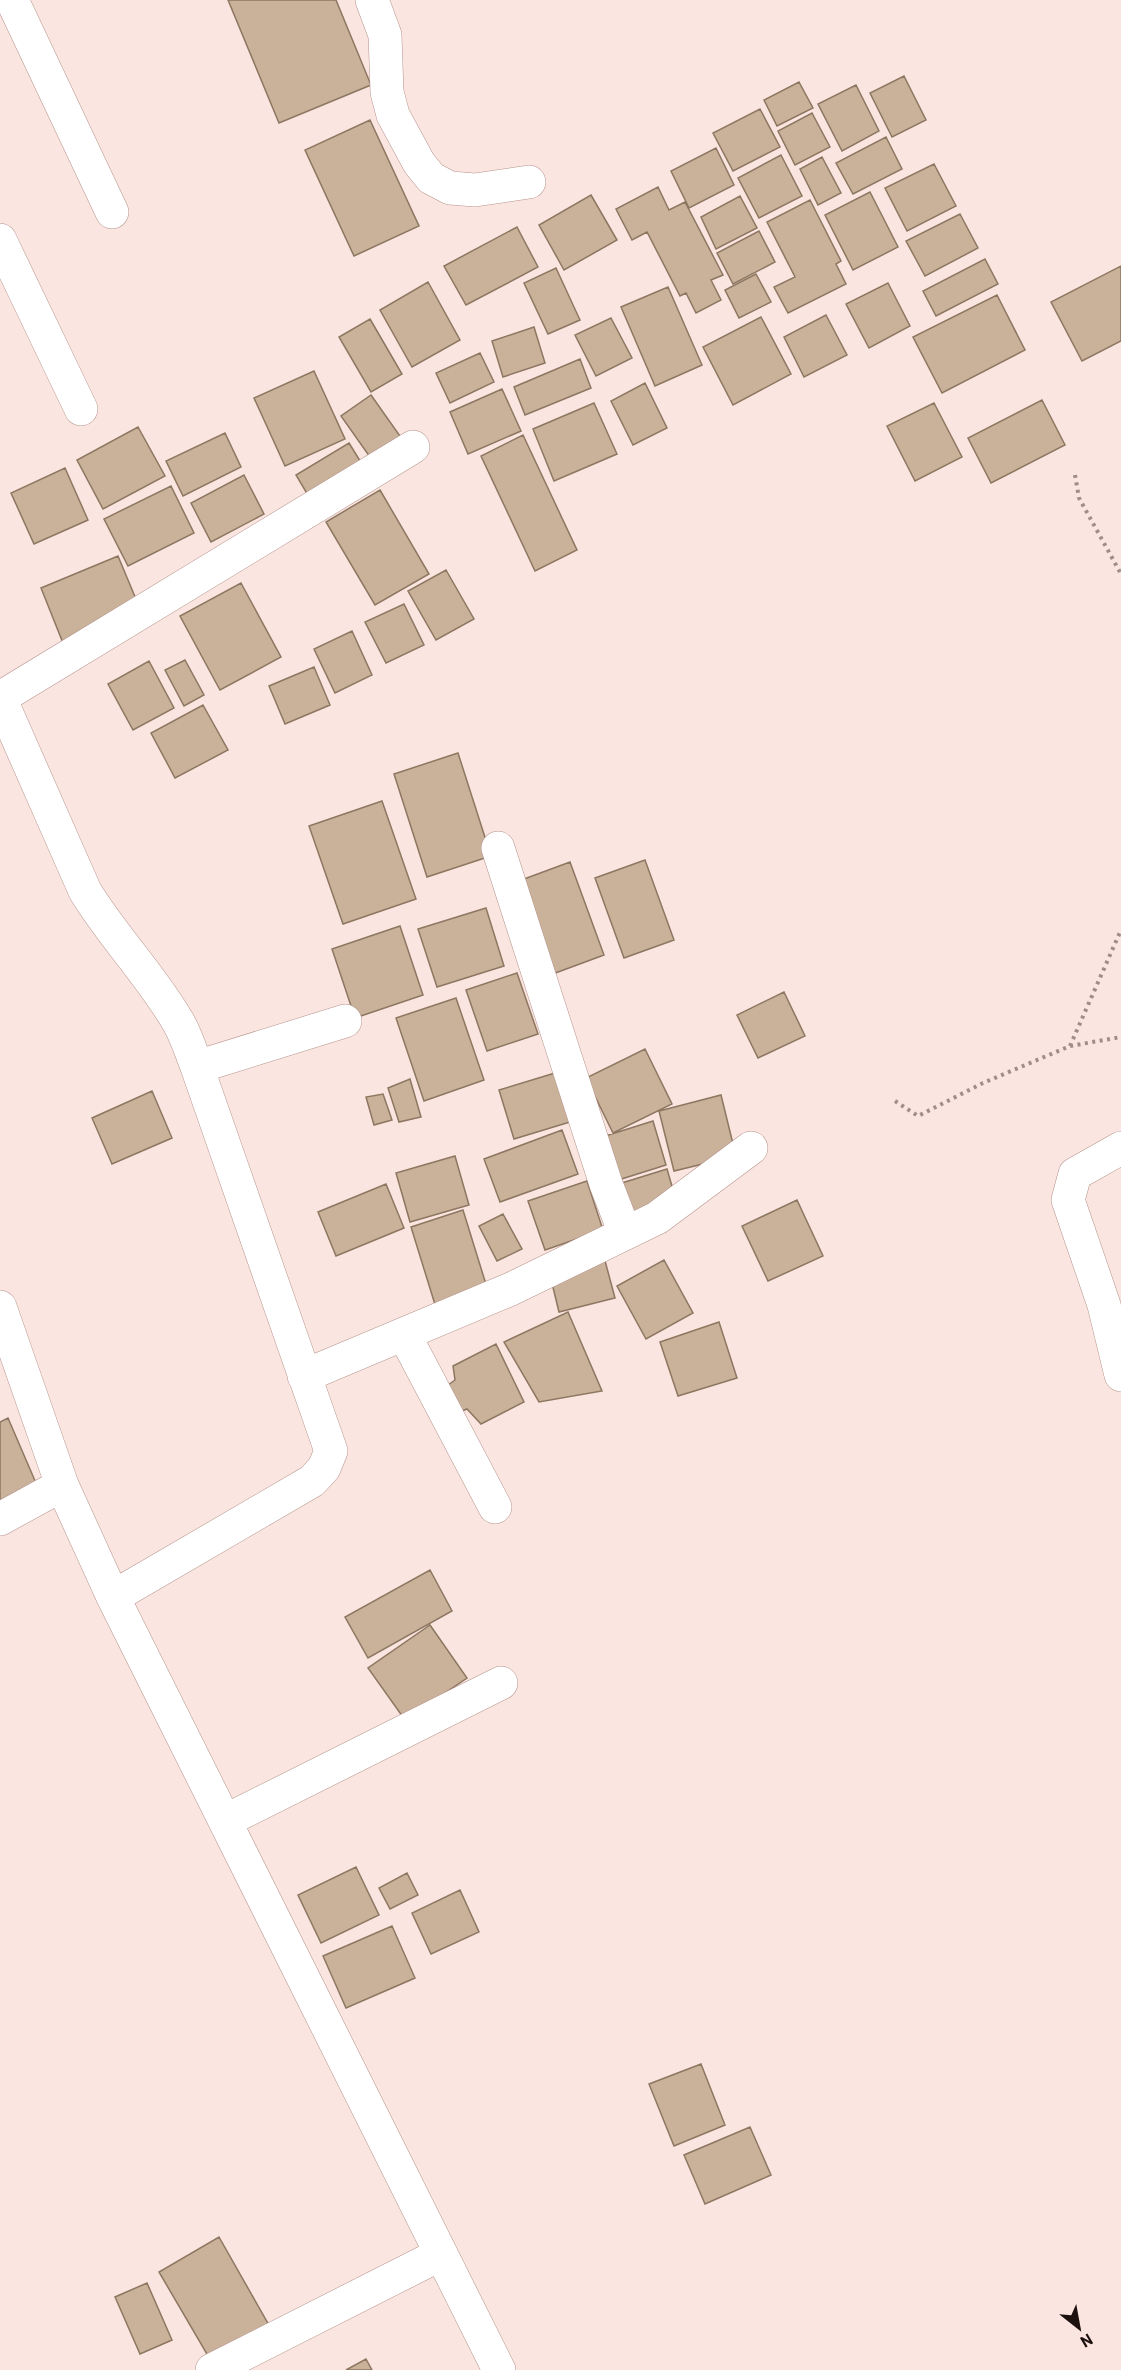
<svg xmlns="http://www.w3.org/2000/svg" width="1121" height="2370" font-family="Barlow,sans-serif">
  <rect width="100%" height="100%" fill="#fbe5e0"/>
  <path fill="#c9b19a" stroke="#8d7761" stroke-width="1.5" d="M228,0H336L371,85L279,123Z
    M904,76L926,120L892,137L870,93Z
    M799,82L813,108L777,126L764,100Z
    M856,85L879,131L842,151L818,104Z
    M760,109L780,147L733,171L713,133Z
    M812,113L830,147L795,165L778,131Z
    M370,120L419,226L354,256L305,150Z
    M886,137L902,169L853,194L836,163Z
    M716,148L734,185L689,208L671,171Z
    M781,155L802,196L759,218L738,178Z
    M822,157L841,193L818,205L800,169Z
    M934,164L956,206L907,231L885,188Z
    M658,187L669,210L685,202L723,275L711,280L721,300L696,313L686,293L680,296L647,232L632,240L616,209Z
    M870,192L898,247L853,270L825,215Z
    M591,195L617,240L564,270L539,225Z
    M740,196L757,228L716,249L701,217Z
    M810,200L841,261L836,264L846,284L788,313L774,287L795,277L767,222Z
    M960,214L978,248L925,276L906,241Z
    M517,227L538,267L466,305L444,266Z
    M759,231L775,262L733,284L717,253Z
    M985,259L998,284L936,316L923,291Z
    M1121,266V341L1082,361L1051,302Z
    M556,268L580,320L548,334L524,283Z
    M756,274L771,302L739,318L725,290Z
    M428,282L460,340L412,367L380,310Z
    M888,283L910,326L869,348L846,304Z
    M668,287L702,365L655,386L621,307Z
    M997,295L1025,350L942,393L913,337Z
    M826,315L847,355L804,377L784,337Z
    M761,317L791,374L733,405L703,347Z
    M611,318L632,358L596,376L575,335Z
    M370,319L402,374L371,392L339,337Z
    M534,327L545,363L503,377L492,341Z
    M480,353L494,382L450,403L436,373Z
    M580,359L591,388L525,415L514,387Z
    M314,371L345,439L285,466L254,398Z
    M645,383L667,428L633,445L611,401Z
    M502,389L521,431L468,454L450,412Z
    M371,395L407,446L377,467L341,416Z
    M1042,400L1065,445L991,483L968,438Z
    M594,403L617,454L554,481L533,429Z
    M934,403L962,457L915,481L887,426Z
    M138,427L165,476L103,509L77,460Z
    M225,433L241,467L183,496L166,461Z
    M523,435L577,550L535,571L481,456Z
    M349,443L362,464L309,497L296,475Z
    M65,468L88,520L34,544L11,493Z
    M244,475L264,514L211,542L191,503Z
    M171,486L194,533L128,566L104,519Z
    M380,490L429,574L375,605L326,522Z
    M118,556L141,611L63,643L41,588Z
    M446,570L474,619L436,640L408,591Z
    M241,583L281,657L220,690L180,616Z
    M404,604L424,645L386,663L365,622Z
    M352,631L372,675L335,693L314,649Z
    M185,660L204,695L184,706L165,670Z
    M149,661L174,708L133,730L108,684Z
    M314,667L330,705L285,724L269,686Z
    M203,705L228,750L175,778L151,733Z
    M458,753L491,856L427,877L394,774Z
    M382,801L416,899L343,924L309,826Z
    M645,860L674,940L624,958L595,878Z
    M570,862L604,955L550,975L516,882Z
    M486,908L504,966L437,987L418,929Z
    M400,926L423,995L355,1018L332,949Z
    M517,973L538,1034L487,1051L466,990Z
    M784,992L805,1036L758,1058L737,1015Z
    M456,998L484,1080L424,1101L396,1018Z
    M645,1049L672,1104L613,1133L586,1078Z
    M555,1073L570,1122L514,1139L499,1090Z
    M410,1079L421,1117L399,1122L388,1088Z
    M152,1091L172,1138L112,1164L92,1118Z
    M383,1094L392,1120L374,1125L366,1097Z
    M721,1095L736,1156L674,1171L659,1111Z
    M653,1121L666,1165L612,1182L599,1138Z
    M562,1130L578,1174L500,1202L484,1159Z
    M455,1156L469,1205L410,1222L396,1173Z
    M667,1169L676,1200L621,1217L612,1186Z
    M587,1181L603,1230L545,1250L528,1201Z
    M386,1184L404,1228L336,1256L318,1212Z
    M797,1200L823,1256L768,1281L742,1226Z
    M463,1210L489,1294L437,1311L411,1227Z
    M503,1214L522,1249L497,1261L479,1226Z
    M604,1257L615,1298L559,1312L549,1271Z
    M664,1260L693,1313L646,1339L617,1286Z
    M568,1312L602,1391L539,1402L504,1342Z
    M719,1322L737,1378L678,1396L660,1342Z
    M496,1344L524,1402L481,1424L467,1409L452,1415L444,1388L455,1380L453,1366Z
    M8,1418L39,1490L0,1507V1422Z
    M430,1570L452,1611L368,1658L345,1617Z
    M430,1625L467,1678L405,1720L368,1668Z
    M356,1867L379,1915L321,1943L298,1895Z
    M407,1873L418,1895L390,1909L379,1888Z
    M460,1890L479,1932L431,1954L412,1913Z
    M392,1926L415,1978L346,2008L323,1956Z
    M701,2064L725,2125L674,2146L649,2084Z
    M750,2127L771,2175L705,2204L684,2155Z
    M219,2237L270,2327L211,2361L159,2272Z
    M147,2283L172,2340L140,2354L115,2297Z
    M366,2359L372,2370H346Z"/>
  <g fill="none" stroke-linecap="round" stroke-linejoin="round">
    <g stroke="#b6948d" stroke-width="34">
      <path id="minor" d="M12,0L112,212
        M372,0L385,35L387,92L393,115L419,163L431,178L450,188L475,190L529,182
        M0,240L81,409
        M0,698L85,891C113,937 150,974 177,1020C186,1034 191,1052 197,1067L331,1451L324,1468L312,1481L113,1597
        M0,698L413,447
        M498,848L606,1184L625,1233
        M197,1067L345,1021
        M1121,1148L1075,1174L1068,1200L1104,1305L1121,1375
        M0,1307L62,1485L113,1597L499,2370
        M404,1334L495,1507
        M304,1376L511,1289L657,1218L751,1148
        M0,1519L62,1485
        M225,1821L501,1683
        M212,2370L441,2254"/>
    </g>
    <path stroke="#9e8d89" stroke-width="4" stroke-dasharray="3 4.5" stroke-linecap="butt" d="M1075,475L1079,498L1121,574
      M1070,1046L1121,930
      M895,1101L918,1116L983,1083L1070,1046L1121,1037"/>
    <use href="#minor" stroke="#fff" stroke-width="33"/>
  </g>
  <g transform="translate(1079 2328) rotate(149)" stroke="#fbe5e0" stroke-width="4.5" paint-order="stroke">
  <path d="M0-4.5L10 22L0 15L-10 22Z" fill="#1d110f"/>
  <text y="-9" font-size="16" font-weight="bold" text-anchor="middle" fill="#1d110f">N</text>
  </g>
</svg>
